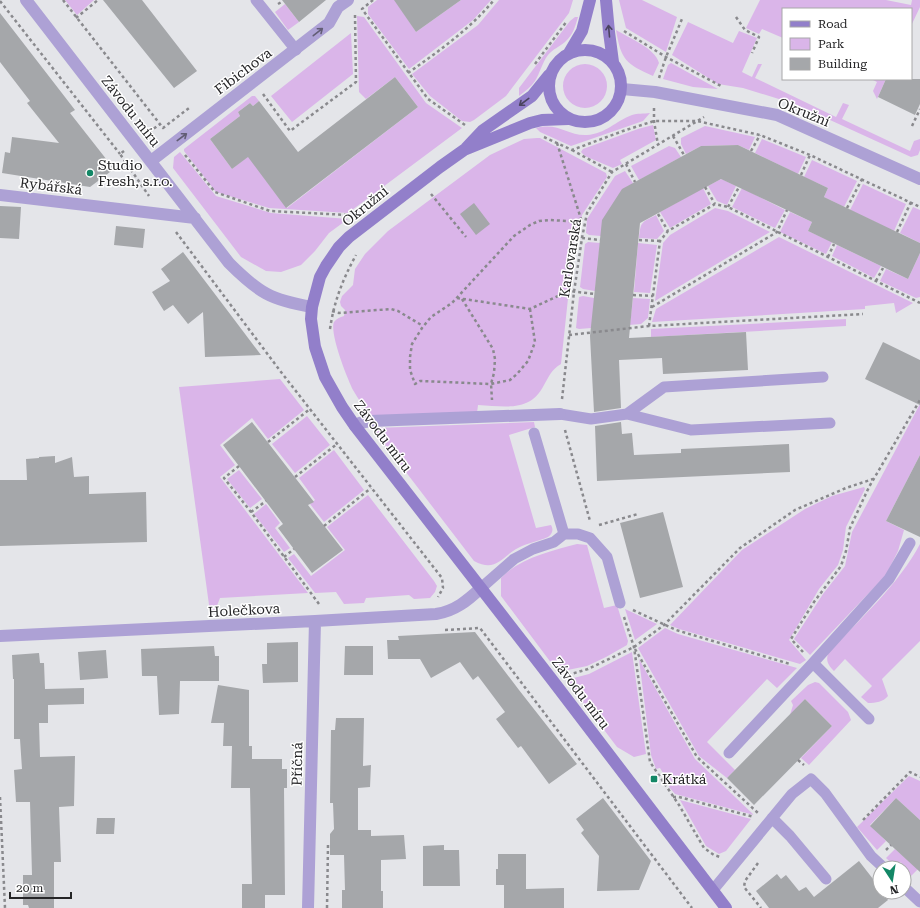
<svg xmlns="http://www.w3.org/2000/svg" width="920" height="908" font-family="'Roboto Serif',serif">
  <rect width="100%" height="100%" fill="#e4e5e9"/>
  <path fill="#dab5e9" d="M65,0H94L77,15Z
    M377,0H395L416,32L461,0H491L473,20L409,69L368,14V7Z
    M499,0H573L569,13L506,96L474,120L470,122L462,121L430,96L412,74L478,25Z
    M619,0H642L677,17L666,52L626,28Z
    M760,0H886L911,5L912,0H920V7L911,26V9H783V38L762,29L759,34L746,28Z
    M285,4L299,22L288,30L275,12Z
    M357,16L364,17L426,103L462,128L348,213L269,208L216,192L184,151V149L252,96H255L259,101L253,106L250,103L238,112L240,116L210,139L232,169L255,151L264,178L287,208L418,107L395,77L366,99L359,92Z
    M575,17H578C575,27 573,35 565,42C559,47 553,49 548,55C542,63 540,73 535,81C531,87 525,91 519,96V88L570,21Z
    M688,22L733,43L739,31L757,38L742,72L752,77L758,64H762L755,78L836,117L843,103L849,105L842,119L910,151L914,141L920,139V150L918,155L911,157L795,104L743,88L718,84L672,55Z
    M616,30C629,38 655,48 659,63L653,76C626,64 621,60 616,30Z
    M351,33L353,74L292,122L271,96Z
    M671,63L718,89L693,87L663,79L668,65Z
    M563 86a22 22 0 1 1 44 0a22 22 0 1 1-44 0Z
    M871,79H886L877,99L873,91L877,82Z
    M650,113L643,121L571,146L540,132L536,128C559,122 567,136 587,135C605,134 616,121 632,115C637,113 644,114 650,113Z
    M653,125L656,140L620,160L622,164L613,168L585,156L581,152L583,149L638,129Z
    M705,126L755,137L749,150L738,145L701,146L686,154L681,144V138Z
    M537,138H540L606,173L607,177L582,215L579,232L575,233L561,364C552,369 549,376 544,385C530,413 504,406 478,405L477,413L371,416C365,408 358,399 353,390C348,380 329,333 334,322C336,319 340,317 344,316L345,310L341,306L340,302L342,296L353,285L355,269L365,254L388,231L490,155L524,139Z
    M762,139L806,157L798,174L755,153Z
    M669,146L675,148L681,157L639,180L631,166Z
    M180,152L216,196L271,213L348,219L329,233L315,251L301,265L281,272L266,271L241,257L173,168L174,157Z
    M812,160L857,181L844,207L824,197L828,188L804,177Z
    M625,171L633,183L601,236L589,235L586,233L587,219L615,176Z
    M722,179L736,186L727,205L717,201L708,186L719,180Z
    M863,184L906,204L894,231L850,210Z
    M703,188L711,204L670,228L660,212Z
    M742,188L785,210L775,228L732,207Z
    M913,207L920,210V243L900,233Z
    M715,208L728,211L770,232L655,301L663,243L670,235Z
    M790,212L812,222L808,231L832,242L826,254L780,232Z
    M656,215L664,231L657,239L639,238C641,221 641,223 656,215Z
    M779,237L913,303L896,313L894,303L865,306V309L652,322L656,309Z
    M588,242L600,243L595,291L583,289L580,287L585,244Z
    M638,243L657,245L650,293L634,292Z
    M837,245L881,266L874,278L832,256Z
    M920,253V297L916,298L880,281L886,269L908,279Z
    M583,296L594,298L630,324L633,298L650,299L648,318L641,324L579,329L576,328L579,297Z
    M846,319V326L651,337V329Z
    M280,379L304,410L268,439L252,418L220,445L235,465L220,477L308,593L220,598L215,611L210,612L179,387Z
    M920,404V455L886,521L904,530L898,551L886,575L810,655L794,639L823,594L845,566L852,532Z
    M307,416L330,445L295,473L272,444Z
    M534,422L535,427L509,435L536,528L551,525C554,530 552,534 548,537C539,541 527,543 518,548C501,557 496,573 474,561L376,433V428Z
    M334,450L364,490L324,522L310,504L315,500L299,478Z
    M239,470L262,499L250,508L227,479Z
    M864,487L865,489L846,527L843,550L838,565L819,589L789,640L806,660L800,664L679,629L670,625L742,550L805,509L832,496Z
    M368,495L434,581L437,586L435,592L430,598L414,599L409,595L366,598L364,603L344,604L336,592L315,593L288,558L294,554L311,576L345,550L327,527Z
    M266,504L280,523L275,528L290,548L284,552L254,514Z
    M577,544L587,545L604,608L617,605L628,641L627,645L606,657L587,666L558,672L501,596V578C520,558 551,551 577,544Z
    M920,544V641L882,679L888,696C883,702 876,703 868,703L861,697L872,686L845,659L834,671C828,665 825,660 829,652C860,619 899,584 920,544Z
    M625,609L657,624L635,640Z
    M665,628L678,634L797,668L777,688L767,679L707,742L735,770L727,778L699,756L638,648Z
    M632,652L646,754L634,757L617,747L567,681L570,679L589,674Z
    M639,659L695,759L754,815L675,794L669,787L670,785L660,768L656,769L651,755Z
    M815,682L819,683L848,712L851,720L809,765L801,758L832,726L805,699L790,715L793,705L791,701L808,685Z
    M909,776L920,781V820L896,798L870,825L886,841L877,850L857,827Z
    M680,800L751,819L726,851L719,854L706,846Z
    M895,849L918,869L908,879L904,875V868H897L886,858Z"/>
  <path fill="#a5a7aa" d="M103,0H142L197,71L174,88Z
    M282,0H326L299,22Z
    M394,0H461L416,32Z
    M0,13L75,110L70,113L114,169L90,187L2,173L5,152L10,153L12,137L59,143L27,103L30,101L0,62Z
    M395,77L418,107L286,208L248,157L232,169L210,139L240,116L238,112L250,103L253,106L259,101L298,152Z
    M886,79H920V104L915,115L878,97Z
    M738,145L828,188L824,197L920,243V253L908,279L808,231L812,222L721,179L640,223L629,338L746,332L748,370L663,374L662,358L619,360L621,408L594,412L590,336L602,220L622,189L701,146Z
    M474,203L490,224L476,235L460,214Z
    M0,206L21,207L19,239L0,238Z
    M116,226L145,229L143,248L114,245Z
    M183,252L227,310L261,355L205,357L203,312L188,324L173,305L164,311L152,292L170,281L161,269Z
    M883,342L920,360V405L865,379Z
    M252,422L314,502L308,505L343,550L312,573L278,528L283,524L223,445Z
    M621,422L622,434L632,433L634,455L681,453V449L789,444L790,472L597,481L595,426Z
    M920,455V537L886,521Z
    M55,456V463L72,457L74,477L89,476V494L146,492L147,542L0,546V480H27L26,459L39,458V457Z
    M663,512L683,587L640,598L620,523Z
    M475,632L519,690L577,764L549,784L521,746L518,748L496,719L505,712L478,676L473,680L460,662L431,678L420,659H388L387,640H399L398,636Z
    M298,642V682L263,683L262,664H267V643Z
    M214,646L215,656H219V681H180L179,714L159,715L157,676H142L141,649Z
    M345,646H373V675H344Z
    M106,650L108,678L80,680L78,652Z
    M39,653L40,663H44L45,689L84,688V704L48,705V723H39L40,757L75,756L74,806L59,807L61,862H54V908H29L28,905H23V875H32L30,802H16L14,770L22,769L20,739H14V679H13L12,655Z
    M218,685L249,690V746H252V759H282V769H287V788H284L285,895H265V908H242V884H252L250,788H231L232,746H223L224,723H211Z
    M805,699L832,726L754,805L727,778Z
    M336,718H364L363,766L371,765L370,787L358,788V830H371V836L404,835L406,859L381,860V891H383V908H342V890H345L344,855H330V834L334,829L333,803H330L331,730H335Z
    M603,798L651,861L639,890L597,891L599,856L581,833L584,830L576,819Z
    M896,798L920,820V872L870,826Z
    M97,818H115L114,834H96Z
    M444,845V850H459L460,886H423V846Z
    M498,854H526V889L564,888V908H504V885H496V869H498Z
    M859,861L880,888V892H883L888,900L878,908H769L756,891L777,874L781,879L786,875L799,891L806,887L814,897Z"/>
  <g fill="none" stroke-linecap="round" stroke-linejoin="round">
    <path stroke="#89898d" stroke-width="2.5" stroke-dasharray="3 3" stroke-linecap="butt" d="M63,0L163,128L189,108
      M373,0L362,9L428,99L465,125
      M0,1L120,154
      M278,4L283,1
      M736,17L745,30L759,37L752,53
      M76,18L98,0
      M624,31L666,57L723,87
      M535,64L567,21
      M408,73C439,51 470,29 494,0
      M659,78L666,57L682,19
      M263,94L290,131L356,82L355,15
      M654,108V121L658,145
      M912,126L920,109
      M149,132L160,124
      M673,136L684,155
      M544,137L572,150L623,131L654,121H697L760,135L810,155L920,207
      M557,143L582,222
      M572,150L612,172
      M124,151L120,154L149,196
      M751,151L760,135
      M185,155L215,192L270,211L348,215L352,212
      M626,164L635,182
      M801,175L810,155
      M705,187L715,204
      M431,194L466,237
      M728,207L739,187
      M847,208L862,179
      M658,214L668,231
      M176,232L281,372L442,578L443,588L438,597
      M897,232L911,202
      M582,238L600,240
      M639,240L660,241
      M828,257L834,244
      M876,281L883,268
      M633,295L653,296
      M457,298L530,309L569,291L595,294
      M462,299L493,349L495,359L494,373L491,384L492,400
      M652,307L777,232L787,210
      M530,309L535,342L528,361L517,374L510,380L491,384L420,381L415,384L410,370V357L412,344L422,328L431,317L452,303L514,236L530,225L539,221L550,220L582,222
      M332,311L339,313L391,309L398,311L423,326
      M649,326L660,241L668,231L715,204L728,207L920,303
      M330,329C334,301 343,279 356,255
      M569,335L649,326L863,314
      M562,399L574,292L582,238L587,213L612,172L704,117
      M565,430L590,521
      M268,442L310,409
      M239,466L224,478L251,512L319,604
      M295,477L337,444
      M251,512L266,501
      M599,525L638,514
      M324,526L371,488
      M284,557L294,549
      M633,610L676,630L790,664
      M624,617L634,647L650,762L679,805L704,848L714,855L720,857
      M445,630L480,628L692,908
      M635,649L697,757L758,813
      M803,652L791,639L814,602L841,566L846,551L850,528L869,487L920,400
      M568,675L588,669L634,647L664,625L740,548L795,510L846,488L873,479
      M798,760L804,765
      M0,797L5,908
      M673,797H679L754,817
      M863,820L910,772L920,777
      M886,850L891,845
      M758,863L745,881L744,887L761,908
      M327,908L328,845"/>
    <path stroke="#ada1d5" stroke-width="11" d="M256,0L296,50
      M560,414L591,419L627,414L691,430L830,423
      M627,414L664,387L823,377
      M534,433L564,534
      M481,588L514,559L533,549L554,542L564,534H578L590,538L607,557L620,603
      M813,663L889,579L910,543
      M729,753L813,663L869,719
      M772,818L790,836L826,879
      M904,887L920,902
      M713,890L792,794L811,779L825,793L871,856L884,868"/>
    <path stroke="#ada1d5" stroke-width="12" d="M26,0L229,263C259,293 271,300 312,307
      M622,89L655,92L777,115L920,179
      M151,161L329,23L338,7L348,0
      M0,195L195,218
      M355,426L360,423L370,421L560,414
      M0,636L315,621L436,614C455,611 467,601 481,588
      M308,908L315,621"/>
    <path stroke="#927fca" stroke-width="12" d="M606,0L609,32L613,62
      M549 86a36 36 0 1 1 72 0a36 36 0 1 1-72 0Z
      M569,53L582,31L590,0
      M568,119L542,120L530,123L464,150L440,167L349,237L339,247L326,266L320,277L312,307L311,319L315,347L325,377L342,407L355,426L553,681L726,908
      M466,148L482,131L532,96L549,75"/>
  </g>
  <defs><path id="oneway-shaft" d="M-6 0H5M1.5-3L5.5 0L1.5 3" fill="none" stroke-width="1.6" stroke-linecap="round" stroke-linejoin="round"/></defs>
  <g stroke="#4b4460">
    <use href="#oneway-shaft" transform="translate(609 31) rotate(-95)"/>
    <use href="#oneway-shaft" transform="translate(524 102) rotate(143)"/>
  </g>
  <g stroke="#625d75">
    <use href="#oneway-shaft" transform="translate(318 32) rotate(-38)"/>
    <use href="#oneway-shaft" transform="translate(182 137) rotate(-37)"/>
  </g>
  <g fill="#138766" stroke="#fff" stroke-width="1.5">
    <circle cx="90" cy="173" r="4"/>
    <rect x="650" y="775" width="8" height="8" rx="2"/>
  </g>
  <g text-anchor="middle" dominant-baseline="central" stroke-width="3" stroke-linejoin="round" paint-order="stroke">
    <g font-size="14" fill="#252527" stroke="#fff">
      <text transform="translate(243 71) rotate(-37)">Fibichova</text>
      <text transform="translate(131 111) rotate(52)">Závodu míru</text>
      <text transform="translate(804 112) rotate(22)">Okružní</text>
      <text transform="translate(51 186) rotate(7)">Rybářská</text>
      <text transform="translate(365 206) rotate(-39)">Okružní</text>
      <text transform="translate(570 258) rotate(-81)">Karlovarská</text>
      <text transform="translate(383 436) rotate(53)">Závodu míru</text>
      <text transform="translate(244 610) rotate(-3)">Holečkova</text>
      <text transform="translate(581 693) rotate(53)">Závodu míru</text>
      <text transform="translate(297 764) rotate(-89)">Příčná</text>
    </g>
    <g font-size="14" fill="#252527" stroke="#fff" text-anchor="start">
      <text x="98" y="165">Studio<tspan x="98" dy="16">Fresh, s.r.o.</tspan></text>
      <text x="662" y="779">Krátká</text>
    </g>
  </g>
  <rect x="782" y="8" width="130" height="72" fill="#ffffff" stroke="#a8a8a9"/>
  <rect x="790" y="21" width="20" height="6" fill="#927fca" stroke="#a8a8a9"/>
  <text x="818" y="28" font-size="12" fill="#252527">Road</text>
  <rect x="790" y="38" width="20" height="12" fill="#dab5e9" stroke="#a8a8a9"/>
  <text x="818" y="48" font-size="12" fill="#252527">Park</text>
  <rect x="790" y="58" width="20" height="12" fill="#a5a7aa" stroke="#a8a8a9"/>
  <text x="818" y="68" font-size="12" fill="#252527">Building</text>
  <g transform="translate(892 880) rotate(168)"><circle r="19" fill="#ffffff" stroke="#a8a8a9"/>
  <path d="M0-3L7 15L0 10L-7 15Z" fill="#138766"/>
  <text y="-6" font-size="11" font-weight="bold" text-anchor="middle" fill="#252527">N</text>
  </g>
  <path d="M10 892v6h61v-6" fill="none" stroke="#252527" stroke-width="2"/>
  <text x="16" y="892" font-size="12" fill="#252527" stroke="#ffffff" stroke-width="3" paint-order="stroke">20 m</text>
</svg>
